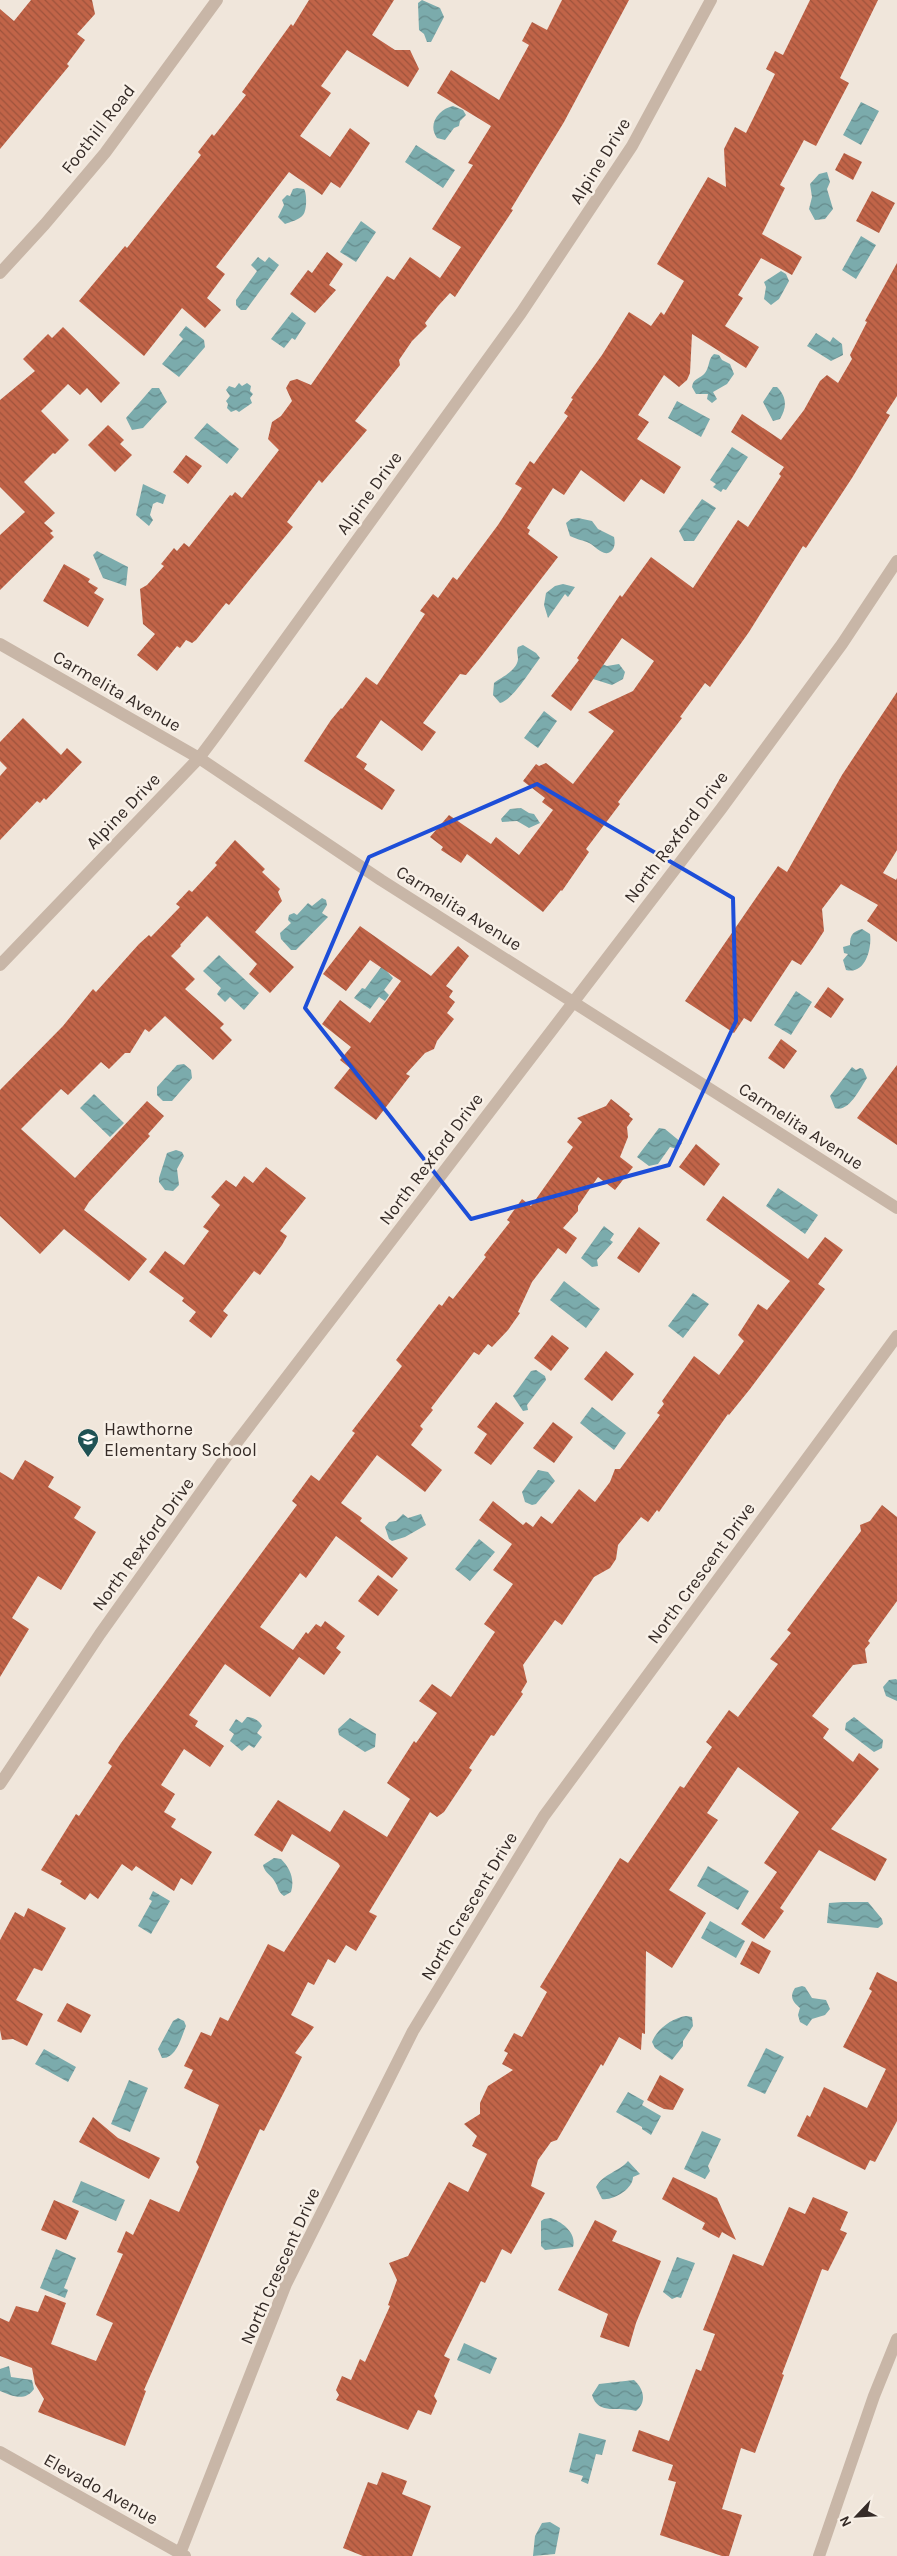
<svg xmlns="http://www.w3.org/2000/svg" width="897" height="2556" font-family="Karla,sans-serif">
  <defs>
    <pattern id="water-waves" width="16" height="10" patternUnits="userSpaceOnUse" patternTransform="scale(1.25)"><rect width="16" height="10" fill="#7babac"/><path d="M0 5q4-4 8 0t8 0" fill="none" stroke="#668b8c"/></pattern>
    <pattern id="building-back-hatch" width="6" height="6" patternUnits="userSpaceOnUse" patternTransform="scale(1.25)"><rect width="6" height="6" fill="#c16448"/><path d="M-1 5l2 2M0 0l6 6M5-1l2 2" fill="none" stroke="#9e533c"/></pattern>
  </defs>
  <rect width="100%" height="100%" fill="#f0e6db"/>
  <path fill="url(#water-waves)" d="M422,0L440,8L444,17L431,42H427L424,34L419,30L418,3Z
    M861,102L879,111L861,145L843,135Z
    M453,106L463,110L466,115L460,121L459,126L454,128L445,140L437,138C427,124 439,109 453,106Z
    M416,145L455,170L443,188L405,162Z
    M827,172L830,182L827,189L833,209L825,219L815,220L809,209L812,197L810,184L819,174Z
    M297,188L304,189C307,193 307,211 303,215C299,220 290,222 285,224L278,217L284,205L282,200L287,195L290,196L293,189Z
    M361,221L376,232L356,262L340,252Z
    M861,236L876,245L856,279L842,270Z
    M258,257L265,262L269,257L279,265L246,310H241L236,305V300L257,271L251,265Z
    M781,271L786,274L789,281L779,299L771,305L764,299L766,287L764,282Z
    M292,312L306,323L295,340L292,338L284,348L271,339Z
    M186,326L204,340L205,347L179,377L162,364L183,339L179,335Z
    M816,333L830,342L833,337L842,344L843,355L831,361L807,346Z
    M714,354L719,355L722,360L730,364L734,374L727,384L713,392L717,399L712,403L707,399L708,394H696L692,387C693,378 700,379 705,373C710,366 708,359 714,354Z
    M239,383L242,386L247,383L251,386L250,391L253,394L250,398L252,403L239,412L236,410L231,412L227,408L228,404L226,401L230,396L226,390L229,386L235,388Z
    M773,387H777C787,397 787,407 780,419L773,421L763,402Z
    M152,388H159L167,402L143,428L132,430L126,418Z
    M677,401L710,419L701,437L668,418Z
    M207,423L239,449L227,464L194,438Z
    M732,447L748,457L726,490L723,489L721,492L713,487L716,484L710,480Z
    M143,484L166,495L163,504L157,502L153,504L150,515L153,520L149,526L136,515Z
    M702,499L716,508L694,541H684L679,531Z
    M578,518L592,521L598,529L614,537C615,542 615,545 613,549C605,560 596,546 589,543C583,540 578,540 570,536L566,523L571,519Z
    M97,551L128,567L126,586L103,578L93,555Z
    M563,584L575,587L568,597L565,594L548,618L544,605L546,593L555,586Z
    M523,645L536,653L540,658C531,669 513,700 500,703L493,695L494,683C501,677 517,671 518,659C518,654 516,652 518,647Z
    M600,663L607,666L619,664L625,672L623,679L612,685L590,678Z
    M544,711L557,721L538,748L524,738Z
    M521,808L529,813L534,814L540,823L529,828L517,821L502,822L501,819L510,809Z
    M322,898L326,900L327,905L322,913L328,917L296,950H291L281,939L280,933L291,923L288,920L289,915L294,913L297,915L308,903L312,906Z
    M862,929L870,934C872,947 866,975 846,970L843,960L848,954L844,953L843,947L850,945C850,934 853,932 862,929Z
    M219,955L259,993L244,1010L230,997L225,1002L217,994L221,988L203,971Z
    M382,966L393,978L384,990L389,995L385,1001L379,997L370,1009L354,998L362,988L365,989Z
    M796,991L812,1002L791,1035L774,1025Z
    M184,1064L191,1070L192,1078L172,1101H163L157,1095V1087L177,1065Z
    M852,1067L856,1070L860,1068L863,1069L867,1078C860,1088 849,1113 835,1108L830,1096Z
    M94,1094L124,1123L110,1137L80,1108Z
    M659,1128L665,1129L682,1143L677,1149L670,1147L658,1164L649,1166L637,1157Z
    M176,1150L182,1152L184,1156L177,1169L179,1185L173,1191L165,1190L159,1182V1178L167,1153Z
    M778,1188L818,1215L805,1234L766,1206Z
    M604,1226L614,1234L610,1240L613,1242L597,1260L598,1266L592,1267L581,1258Z
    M564,1281L600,1309L586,1328L550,1300Z
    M693,1293L709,1304L683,1338L668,1326Z
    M536,1370L545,1376L546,1380L527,1405L528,1410L523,1411L513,1396L531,1371Z
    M592,1407L626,1433L614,1450L580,1423Z
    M538,1470L548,1472L555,1481L536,1504L532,1505L525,1502L522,1492Z
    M403,1514L408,1518L421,1514L426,1525L405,1537L392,1541L389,1539L385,1527L389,1522L396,1521Z
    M479,1539L495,1552L470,1581L455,1569Z
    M896,1679L897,1680V1701L886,1696L883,1687L889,1680Z
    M247,1717C253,1717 260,1721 262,1726L257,1733L262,1737L254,1748L249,1745L242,1751L230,1741L234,1734L229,1730L236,1719L242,1723Z
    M854,1717L883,1740L882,1748L874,1752L845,1730L846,1723Z
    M350,1718L376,1734L375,1747L365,1752L339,1735L338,1729Z
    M274,1858L281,1859C290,1868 295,1879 291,1892L284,1896C277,1891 279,1888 275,1882C272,1875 265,1874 263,1865Z
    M708,1866L749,1891L738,1910L697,1886Z
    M153,1891L170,1901L151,1934L138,1926L152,1901L149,1899Z
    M843,1902H868L882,1919L883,1924L878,1928L827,1923L829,1903Z
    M710,1921L745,1941L736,1958L701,1938Z
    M802,1986L805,1987L812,1998L826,2000L830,2009L825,2015L812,2019L807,2026L800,2022L798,2015L800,2008C793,2002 789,1997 795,1988Z
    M686,2016L692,2017L693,2026L683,2041V2046L672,2060L655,2048L652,2042C657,2029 672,2018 686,2016Z
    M178,2018L184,2021L186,2026C181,2038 176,2059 162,2058L158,2049L173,2021Z
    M766,2048L784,2057L765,2094L747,2086Z
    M44,2049L76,2067L68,2082L35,2064Z
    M129,2080L148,2088L130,2132L111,2124Z
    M628,2092L644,2101L642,2105L661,2116L651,2135L642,2129V2127L616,2112Z
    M702,2131L721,2139L708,2166L710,2171L705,2179L684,2169Z
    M628,2161L640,2174L633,2177C633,2189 613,2201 602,2199L596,2187C604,2173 619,2172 628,2161Z
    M81,2181L125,2200L116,2221L72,2202Z
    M551,2218C562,2222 577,2233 573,2247L545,2250L541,2246V2221L544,2219Z
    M56,2249L76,2258L64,2288L68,2290L65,2298L40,2288Z
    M677,2257L695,2263L681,2298L677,2297L672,2299L663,2292Z
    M464,2343L497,2358L490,2374L457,2360Z
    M9,2366L11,2377L32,2380L34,2389C25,2402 12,2396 0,2391V2369Z
    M634,2380C644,2389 647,2402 636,2411C620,2406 598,2416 592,2395L599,2384Z
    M579,2433L606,2440L602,2455L596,2454L588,2484L581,2481L583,2476L569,2472Z
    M550,2522L560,2528L555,2554L533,2556L535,2536L542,2523Z"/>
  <path fill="url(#building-back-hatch)" d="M31,0H92L95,14L77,34L85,40L67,64L69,66L0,149V9L14,21Z
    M309,0H394L372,35L395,50H410L419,69L408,87L347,50L321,86L331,93L300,136L330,157L350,128L370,143L351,172L340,188L331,182L322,195L289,172L216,267L225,274L207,298L221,310L205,328L182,308L144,356L79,301L125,246L127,248L201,155L198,152L212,134L214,136L246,95L242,92L291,24L293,26Z
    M562,0H629L564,122L511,209L513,210L455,297L450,293L438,306L425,323L427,326L412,341L399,360L400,365L355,421L367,430L322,483L319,480L287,522L293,527L229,605L226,603L196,640L192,643L186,640L180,648L177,646L157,671L137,655L155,634L143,624L140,589L147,585L164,566L161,564L174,548L177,551L184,543L189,547L230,495L232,496L235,492L242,498L279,450L268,439L272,422L281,416L292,401L286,388L290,381L297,379L311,385L387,276L394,280L410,257L440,278L461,247L432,229L473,165L468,163L491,126L437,93L451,70L499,100L529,45L522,41L532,22L547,30Z
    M810,0H878L840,78L849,83L816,146L804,140L780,185L785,188L762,234L802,257L792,275L761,258L738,295L743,298L725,326L759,347L746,368L692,334L690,373L687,380L679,387L664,375L638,415L649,422L637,439L681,467L664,494L641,479L624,502L581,470L564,495L553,488L527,528L530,530L528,534L558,557L480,658L466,675L460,674L423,723L436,732L422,751L381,720L356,757L367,764L364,769L395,790L382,810L304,761L331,720L341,708L342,709L366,677L377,685L425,614L420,611L433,594L438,598L453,577L457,580L498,525L522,488L515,484L530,461L534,464L568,416L564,413L573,399L571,398L602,355L629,312L651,326L661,312L664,315L684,281L657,264L708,177L726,187L724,149L735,127L746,133L775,74L766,69L775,51L783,55Z
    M844,153L862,162L853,180L835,170Z
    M872,191L895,203L879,233L856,221Z
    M327,252L343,264L329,285L336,290L315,313L290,294L308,270L312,273Z
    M897,263V396L886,413L890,415L852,478L806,548L803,546L749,632L710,687L705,683L680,717L682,718L618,802L620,804L586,849L589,852L562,891L561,890L543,912L467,854L461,863L441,850L443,847L430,837L449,815L491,844L496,837L519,855L553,810L542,802L545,798L523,781L536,764L539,766L546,763L573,784L614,731L588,712L633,691L654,661L622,638L571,711L551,696L579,660L577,658L620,595L622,597L651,557L693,588L738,520L748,527L781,476L779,474L784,467L731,432L742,414L781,440L804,410L820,381L827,375L838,383L852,359L850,355L867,322L865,321Z
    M63,327L120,383L101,403L87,388L80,395L68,384L41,411L69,440L55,454L53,453L24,482L55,513L44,523L53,531L50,533L54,537L0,590V535L25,512L0,487V400L35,371L23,359L48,334L52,338Z
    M108,425L124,440L120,444L132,455L115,472L88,445Z
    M186,455L202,466L188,484L173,472Z
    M64,564L90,579L88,582L98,588L94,593L104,599L88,627L43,601Z
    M897,692V850L883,873L896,880L897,878V942L867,921L878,905L841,884L822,909L824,931L813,948L801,965L792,960L751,1022L744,1018L734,1033L685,1001L778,866L787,872L842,775Z
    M23,718L61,755L67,748L82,762L46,800L44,798L40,803L37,801L0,840V776L7,768L0,761V742Z
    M235,840L265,869L262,872L280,889L278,892L282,901L255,932L294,967L270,993L249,974L257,964L207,916L180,945L181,946L171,956L195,979L185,989L224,1024L220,1028L232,1040L213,1060L165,1016L149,1032L145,1029L130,1053H125L109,1069L101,1062L68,1095L61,1089L21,1129L75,1178L147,1101L164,1116L148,1134L150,1136L89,1202L84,1210L147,1259L129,1281L64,1229L40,1254L0,1216V1090L63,1026L93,989L96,992L139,944L149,935L151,937L180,907L176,904L189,890L192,892L217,865L215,863Z
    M360,926L431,976L458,946L469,956L446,986L453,991L449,997L455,1002L447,1013L454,1019L437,1041L434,1049L425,1053L406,1074L410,1076L376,1120L334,1088L350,1068L340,1060L351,1047L322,1024L340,1000L370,1023L401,981L370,960L346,991L323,974Z
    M828,987L844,999L831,1018L814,1007Z
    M781,1039L797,1051L784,1069L768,1058Z
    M897,1065V1145L857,1118Z
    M611,1099L630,1114L629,1116L633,1119L627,1127L628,1137L620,1157L633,1167L615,1190L598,1177L578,1206V1211L563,1228L577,1238L566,1254L558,1248L532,1282L518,1312L520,1313L508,1330L492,1347L488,1344L479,1355L474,1352L431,1408L433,1410L420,1426L423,1429L411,1445L442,1470L425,1492L377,1455L341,1503L362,1518L360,1521L408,1558L392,1578L336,1536L306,1578L300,1573L260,1627L293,1650L306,1632L308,1634L316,1624L321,1627L325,1621L345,1636L336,1648L341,1652L324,1675L299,1657L270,1697L225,1664L189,1715L198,1721L195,1726L224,1746L210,1767L184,1749L161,1785L175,1794L164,1812L176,1819L171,1827L212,1852L192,1885L181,1878L174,1891L136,1866L132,1871L122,1864L98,1899L90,1893L85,1900L60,1884L62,1881L41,1870L76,1814L79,1816L112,1766L108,1763L121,1743L297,1505L292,1501L311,1475L319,1481L355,1433L352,1431L402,1366L396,1360L439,1304L442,1306L449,1296L453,1299L486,1257L484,1255L510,1222L507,1220L522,1199L531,1206L573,1147L567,1142L582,1122L577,1118L606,1106Z
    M696,1144L720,1164L704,1186L679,1167Z
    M266,1167L306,1198L280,1231L287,1236L282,1245L260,1275L254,1271L223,1311L228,1315L211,1338L189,1321L196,1312L182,1301L184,1298L149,1272L165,1251L184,1265L209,1231L203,1227L220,1205L211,1197L226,1180L236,1187L244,1176L253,1183Z
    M723,1196L808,1259L825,1237L843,1250L818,1284L825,1289L750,1389L729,1415L728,1414L659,1512L657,1510L648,1522L641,1517L618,1545L616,1559L610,1568L594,1577L562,1625L555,1620L523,1665L527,1682L521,1692L523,1694L494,1736L491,1735L469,1768L472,1770L444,1812L437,1817L430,1812L369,1912L377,1916L356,1951L346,1945L335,1963L328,1959L314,1985L308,1982L291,2015L314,2027L295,2053L302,2057L264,2131L260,2129L226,2202L144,2390L146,2391L125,2446L38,2412L44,2399L35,2384L32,2368L0,2356V2318L9,2322L16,2306L38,2312L45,2295L66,2303L51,2344L96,2361L113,2323L96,2315L123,2254L117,2252L126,2231L133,2235L150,2199L179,2212L199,2167L196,2162L219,2105L184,2088L193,2070L184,2066L201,2032L211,2036L220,2017L228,2021L268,1944L284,1952L340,1866L338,1863L292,1834L282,1852L254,1835L278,1800L330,1832L344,1810L387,1837L410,1799L387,1783L414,1741L416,1743L437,1713L419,1701L432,1684L451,1697L495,1632L484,1624L513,1584L493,1570L512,1544L479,1520L493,1501L523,1525L526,1522L533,1527L541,1516L552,1524L579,1489L595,1502L610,1482L615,1469H620L660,1415L657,1413L664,1404L662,1401L694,1356L719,1375L744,1341L738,1335L758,1304L767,1310L790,1281L706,1220Z
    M639,1227L660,1243L639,1273L617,1258Z
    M552,1335L569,1348L551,1371L534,1358Z
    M606,1351L634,1374L612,1401L584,1379Z
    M496,1402L524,1423L491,1465L474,1453L487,1434L477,1427Z
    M553,1422L573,1437L554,1463L533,1448Z
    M25,1460L54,1477L48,1487L81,1507L74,1518L96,1532L61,1590L38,1576L12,1618L29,1629L0,1677V1472L13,1480Z
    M882,1505L897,1517V1601L868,1641L870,1643L865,1649L867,1663L853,1665L812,1716L829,1729L823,1738L853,1762L859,1753L879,1769L831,1829L887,1859L875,1881L819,1850L780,1908L784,1911L764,1939L741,1924L777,1872L764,1863L799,1812L738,1767L707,1813L718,1820L669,1890L706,1913L672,1968L646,1951L645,2034L642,2033L641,2050L619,2037L603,2066L601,2064L557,2140L551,2142L538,2160L531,2186L545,2193L511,2254L502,2249L485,2283L481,2281L444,2356L450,2359L434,2396L437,2401L431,2415L418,2410L408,2430L336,2400L339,2395L336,2390L342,2376L351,2380L360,2359L365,2362L390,2306L388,2305L397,2280L389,2263L408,2256L449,2182L468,2192L487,2154L472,2146L477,2136L464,2124L480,2114V2103L488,2086L513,2070L502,2064L508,2053L504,2051L514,2033L522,2037L547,1992L540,1987L581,1920L620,1858L628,1863L680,1786L684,1788L712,1747L706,1742L729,1710L738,1717L778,1664L770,1659L791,1633L787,1630L861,1531L860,1525L870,1521Z
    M378,1575L398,1590L378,1616L358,1601Z
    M28,1908L66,1928L42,1971L34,1968L16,2000L43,2014L27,2046L13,2039L2,2040L0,2030V1940L15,1912L24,1917Z
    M752,1941L771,1951L759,1974L740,1964Z
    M877,1972L897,1982V2121L875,2162L870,2160L865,2170L797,2136L807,2115L810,2117L824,2087L867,2108L886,2069L843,2047L872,1991L869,1989Z
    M67,2003L91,2015L81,2033L57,2021Z
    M660,2075L684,2089L673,2110L664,2109L647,2100Z
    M93,2117L118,2138L160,2158L149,2179L79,2142Z
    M673,2177L717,2198L736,2240L722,2232L719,2238L702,2229L705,2223L662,2199Z
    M813,2197L848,2212L840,2230L847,2233L828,2271L822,2269L782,2374L784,2375L755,2453L741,2448L722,2509L742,2515L729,2556H722L660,2535L676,2482L668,2480L673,2465L632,2451L639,2430L669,2441L696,2369L701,2371L715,2334L703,2330L733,2254L763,2266L789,2207L805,2214Z
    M54,2200L79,2211L66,2240L41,2230Z
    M595,2220L617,2231L612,2241L661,2261L636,2323L629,2347L600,2337L608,2314L558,2290Z
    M382,2472L407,2481L402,2494L431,2506L412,2556H363L343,2548L368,2482L377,2485Z"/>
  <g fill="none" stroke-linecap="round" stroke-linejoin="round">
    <path stroke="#c8b6a7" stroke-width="12" d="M0,273L45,224L105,153L217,0
      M0,644L199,758L381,880L897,1208
      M0,965L199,758L217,734L521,313L632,146L711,0
      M0,1784L100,1634L231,1450L721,809L842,644L897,561
      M0,2452L185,2556
      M179,2556L286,2284L413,2031L544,1816L897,1336
      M819,2556L874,2396L897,2339"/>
  </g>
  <path fill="none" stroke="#1d4ed8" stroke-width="4" stroke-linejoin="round" d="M537,784L733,898L736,1021L669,1165L471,1219L305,1008L369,857Z"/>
  <defs>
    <g id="school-pin" transform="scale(1.125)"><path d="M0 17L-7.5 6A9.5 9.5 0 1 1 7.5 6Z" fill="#1f5254" stroke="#f8f0e7"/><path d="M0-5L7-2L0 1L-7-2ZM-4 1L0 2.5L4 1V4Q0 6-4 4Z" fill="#fff"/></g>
  </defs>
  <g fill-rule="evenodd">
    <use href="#school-pin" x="88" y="1439"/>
  </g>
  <g text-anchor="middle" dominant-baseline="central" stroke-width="5" stroke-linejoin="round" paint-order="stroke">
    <g font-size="18" fill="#352b27" stroke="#f8f0e7">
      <text transform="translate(98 129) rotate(-52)">Foothill Road</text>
      <text transform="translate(600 161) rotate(-58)">Alpine Drive</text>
      <text transform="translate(369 493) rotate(-54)">Alpine Drive</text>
      <text transform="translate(117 691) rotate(30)">Carmelita Avenue</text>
      <text transform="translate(123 811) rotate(-46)">Alpine Drive</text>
      <text transform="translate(676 837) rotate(-53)">North Rexford Drive</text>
      <text transform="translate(459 908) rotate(32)">Carmelita Avenue</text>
      <text transform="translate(801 1126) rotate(33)">Carmelita Avenue</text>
      <text transform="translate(431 1159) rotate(-53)">North Rexford Drive</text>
      <text transform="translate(143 1544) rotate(-54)">North Rexford Drive</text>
      <text transform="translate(701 1573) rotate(-54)">North Crescent Drive</text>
      <text transform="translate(469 1906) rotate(-59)">North Crescent Drive</text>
      <text transform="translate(280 2266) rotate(-66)">North Crescent Drive</text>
      <text transform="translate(101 2489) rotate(29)">Elevado Avenue</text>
    </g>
    <g font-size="18" fill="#352b27" stroke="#f8f0e7" text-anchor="start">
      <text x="104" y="1429">Hawthorne<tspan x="104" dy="21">Elementary School</tspan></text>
    </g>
  </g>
  <g transform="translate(857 2516) rotate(245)" stroke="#f8f0e7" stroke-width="4" paint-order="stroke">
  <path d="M0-4L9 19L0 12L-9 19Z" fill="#352b27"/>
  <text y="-8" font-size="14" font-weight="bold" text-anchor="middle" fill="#352b27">N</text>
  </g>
</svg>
